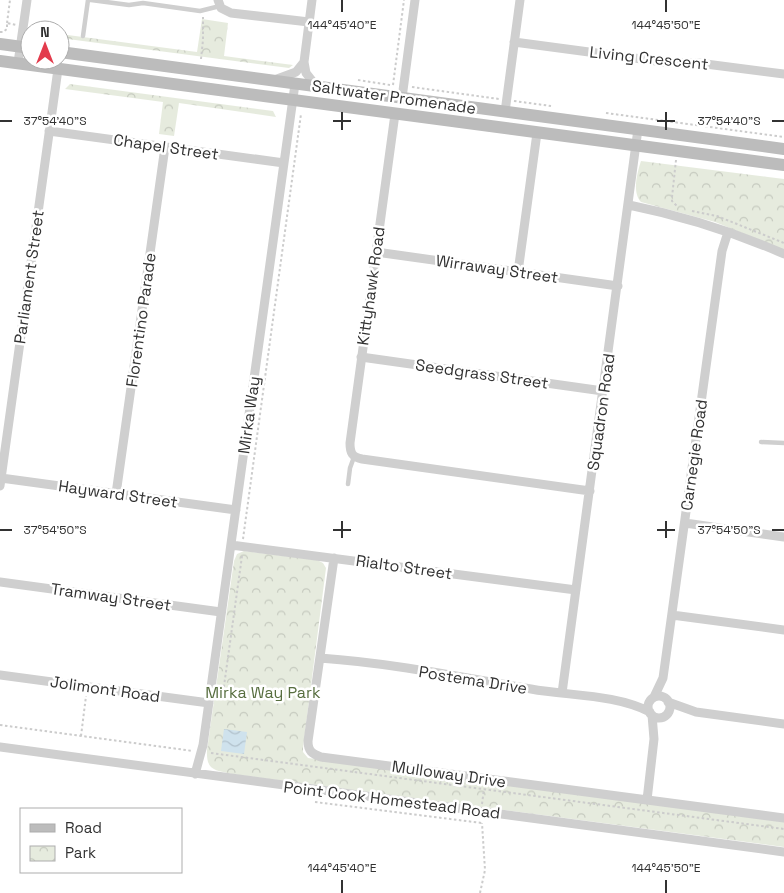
<svg xmlns="http://www.w3.org/2000/svg" width="784" height="893" font-family="'Space Grotesk',sans-serif">
  <defs>
    <pattern id="park-crowns" width="20" height="18" patternUnits="userSpaceOnUse" patternTransform="scale(1.25)"><rect width="20" height="18" fill="#e6ebde"/><path d="M2 6a3 3 0 1 1 6 0M12 15a3 3 0 1 1 6 0" fill="none" stroke="#c6cabf"/></pattern>
    <pattern id="water-waves" width="16" height="10" patternUnits="userSpaceOnUse" patternTransform="scale(1.25)"><rect width="16" height="10" fill="#cfe2ed"/><path d="M0 5q4-4 8 0t8 0" fill="none" stroke="#b2c2cc"/></pattern>
  </defs>
  <rect width="100%" height="100%" fill="#fff"/>
  <path fill="url(#park-crowns)" d="M202,19L228,23L224,56L293,65L289,68L60,38V34L197,52Z
    M70,84L273,111L276,117L179,103L174,136L159,134L163,102L65,89Z
    M641,161L784,179V250L715,222L641,202C632,193 637,173 641,161Z
    M244,551L317,560L323,563L326,568L303,748V752L308,758L784,822V847L232,774C215,770 206,771 207,750L234,561L237,554Z"/>
  <path fill="url(#water-waves)" d="M224,729L247,732L244,754L221,751Z"/>
  <g fill="none" stroke-linecap="round" stroke-linejoin="round">
    <path stroke="#ccc" stroke-width="2" stroke-dasharray="2.5 2.5" stroke-linecap="butt" d="M7,23L10,0
      M30,27L35,28V30
      M0,32H3L7,29V23L16,25
      M201,59L203,40V17
      M358,80L390,85
      M393,85L404,0
      M412,87L499,99
      M514,101L551,106
      M606,113L784,137
      M676,160L672,197V201L678,207
      M692,211L717,216L784,243
      M243,539L301,114
      M219,696L224,686L242,556
      M0,725L193,751
      M81,736L86,696
      M211,753L784,829
      M315,802L482,823
      M482,804L484,789
      M480,893L485,870L482,823"/>
    <path stroke="#cfcfcf" stroke-width="4.5" d="M91,0L129,5L143,3L200,11L220,6
      M83,36L88,0
      M761,442L784,443
      M348,484L350,468L354,457"/>
    <path stroke="#cfcfcf" stroke-width="9" d="M218,0L221,8L231,13L309,22
      M312,0L304,62L306,73L317,87
      M514,42L664,62L698,63L784,74
      M18,63L27,0
      M277,79L296,72L304,62
      M402,98L415,0
      M505,112L520,0
      M395,114L350,443C350,453 352,457 362,459L590,491
      M49,131L284,163
      M629,205C683,216 734,232 784,254
      M376,252L618,286
      M518,272L537,133
      M361,357L603,391
      M1,478L236,510
      M0,486L58,69
      M116,494L165,147
      M685,523L784,537
      M231,545L576,590
      M334,558L308,741C308,751 312,754 321,757L784,818
      M0,582L221,612
      M672,615L784,630
      M320,658C391,663 461,677 531,689C569,696 615,694 650,712
      M0,675L209,703
      M562,693L638,129
      M648 707a11 11 0 1 1 22 0a11 11 0 1 1-22 0Z
      M654,697L663,678L722,251L728,232
      M668,702L696,712L784,724
      M0,747L784,852
      M195,774L203,745L295,84
      M647,800L654,739L652,715"/>
    <path stroke="#bcbcbc" stroke-width="12" d="M0,44L30,48
      M60,52L784,149
      M0,61L784,165"/>
  </g>
  <path fill="none" stroke="#323232" stroke-width="2" d="M342,0V12M666,0V12M342,112V130M666,112V130M0,121H12M333,121H351M657,121H675M772,121H784M342,521V538M666,521V538M0,530H12M333,530H351M657,530H675M772,530H784M342,880V893M666,880V893"/>
  <g text-anchor="middle" dominant-baseline="central" stroke-width="5" stroke-linejoin="round" paint-order="stroke">
    <g font-size="16" fill="#323232" stroke="#fff">
      <text transform="translate(649 58) rotate(6)">Living Crescent</text>
      <text transform="translate(394 97) rotate(8)">Saltwater Promenade</text>
      <text transform="translate(166 147) rotate(8)">Chapel Street</text>
      <text transform="translate(497 269) rotate(8)">Wirraway Street</text>
      <text transform="translate(29 277) rotate(-82)">Parliament Street</text>
      <text transform="translate(371 286) rotate(-82)">Kittyhawk Road</text>
      <text transform="translate(141 320) rotate(-82)">Florentino Parade</text>
      <text transform="translate(482 374) rotate(8)">Seedgrass Street</text>
      <text transform="translate(601 412) rotate(-82)">Squadron Road</text>
      <text transform="translate(249 415) rotate(-82)">Mirka Way</text>
      <text transform="translate(694 455) rotate(-82)">Carnegie Road</text>
      <text transform="translate(118 494) rotate(8)">Hayward Street</text>
      <text transform="translate(404 567) rotate(8)">Rialto Street</text>
      <text transform="translate(111 597) rotate(8)">Tramway Street</text>
      <text transform="translate(473 680) rotate(9)">Postema Drive</text>
      <text transform="translate(105 689) rotate(8)">Jolimont Road</text>
      <text transform="translate(449 774) rotate(8)">Mulloway Drive</text>
      <text transform="translate(392 800) rotate(7)">Point Cook Homestead Road</text>
    </g>
    <g font-size="16" fill="#576e3f" stroke="#fff">
      <text x="263" y="692">Mirka Way Park</text>
    </g>
  </g>
  <g font-size="12" text-anchor="middle" fill="#323232" stroke="#fff" stroke-width="5" stroke-linejoin="round" paint-order="stroke">
    <text x="342" y="29">144°45'40"E</text>
    <text x="666" y="29">144°45'50"E</text>
    <text x="55" y="125">37°54'40"S</text>
    <text x="729" y="125">37°54'40"S</text>
    <text x="55" y="534">37°54'50"S</text>
    <text x="729" y="534">37°54'50"S</text>
    <text x="342" y="872">144°45'40"E</text>
    <text x="666" y="872">144°45'50"E</text>
  </g>
  <rect x="20" y="808" width="162" height="65" fill="#ffffff" stroke="#adadad"/>
  <rect x="30" y="824" width="25" height="8" fill="#bcbcbc" stroke="#adadad"/>
  <text x="65" y="833" font-size="15" fill="#323232">Road</text>
  <rect x="30" y="846" width="25" height="15" fill="url(#park-crowns)" stroke="#adadad"/>
  <text x="65" y="858" font-size="15" fill="#323232">Park</text>
  <g transform="translate(45 45)"><circle r="24" fill="#ffffff" stroke="#adadad"/>
  <path d="M0-4L9 19L0 12L-9 19Z" fill="#e33b4c"/>
  <text y="-8" font-size="14" font-weight="bold" text-anchor="middle" fill="#323232">N</text>
  </g>
</svg>
